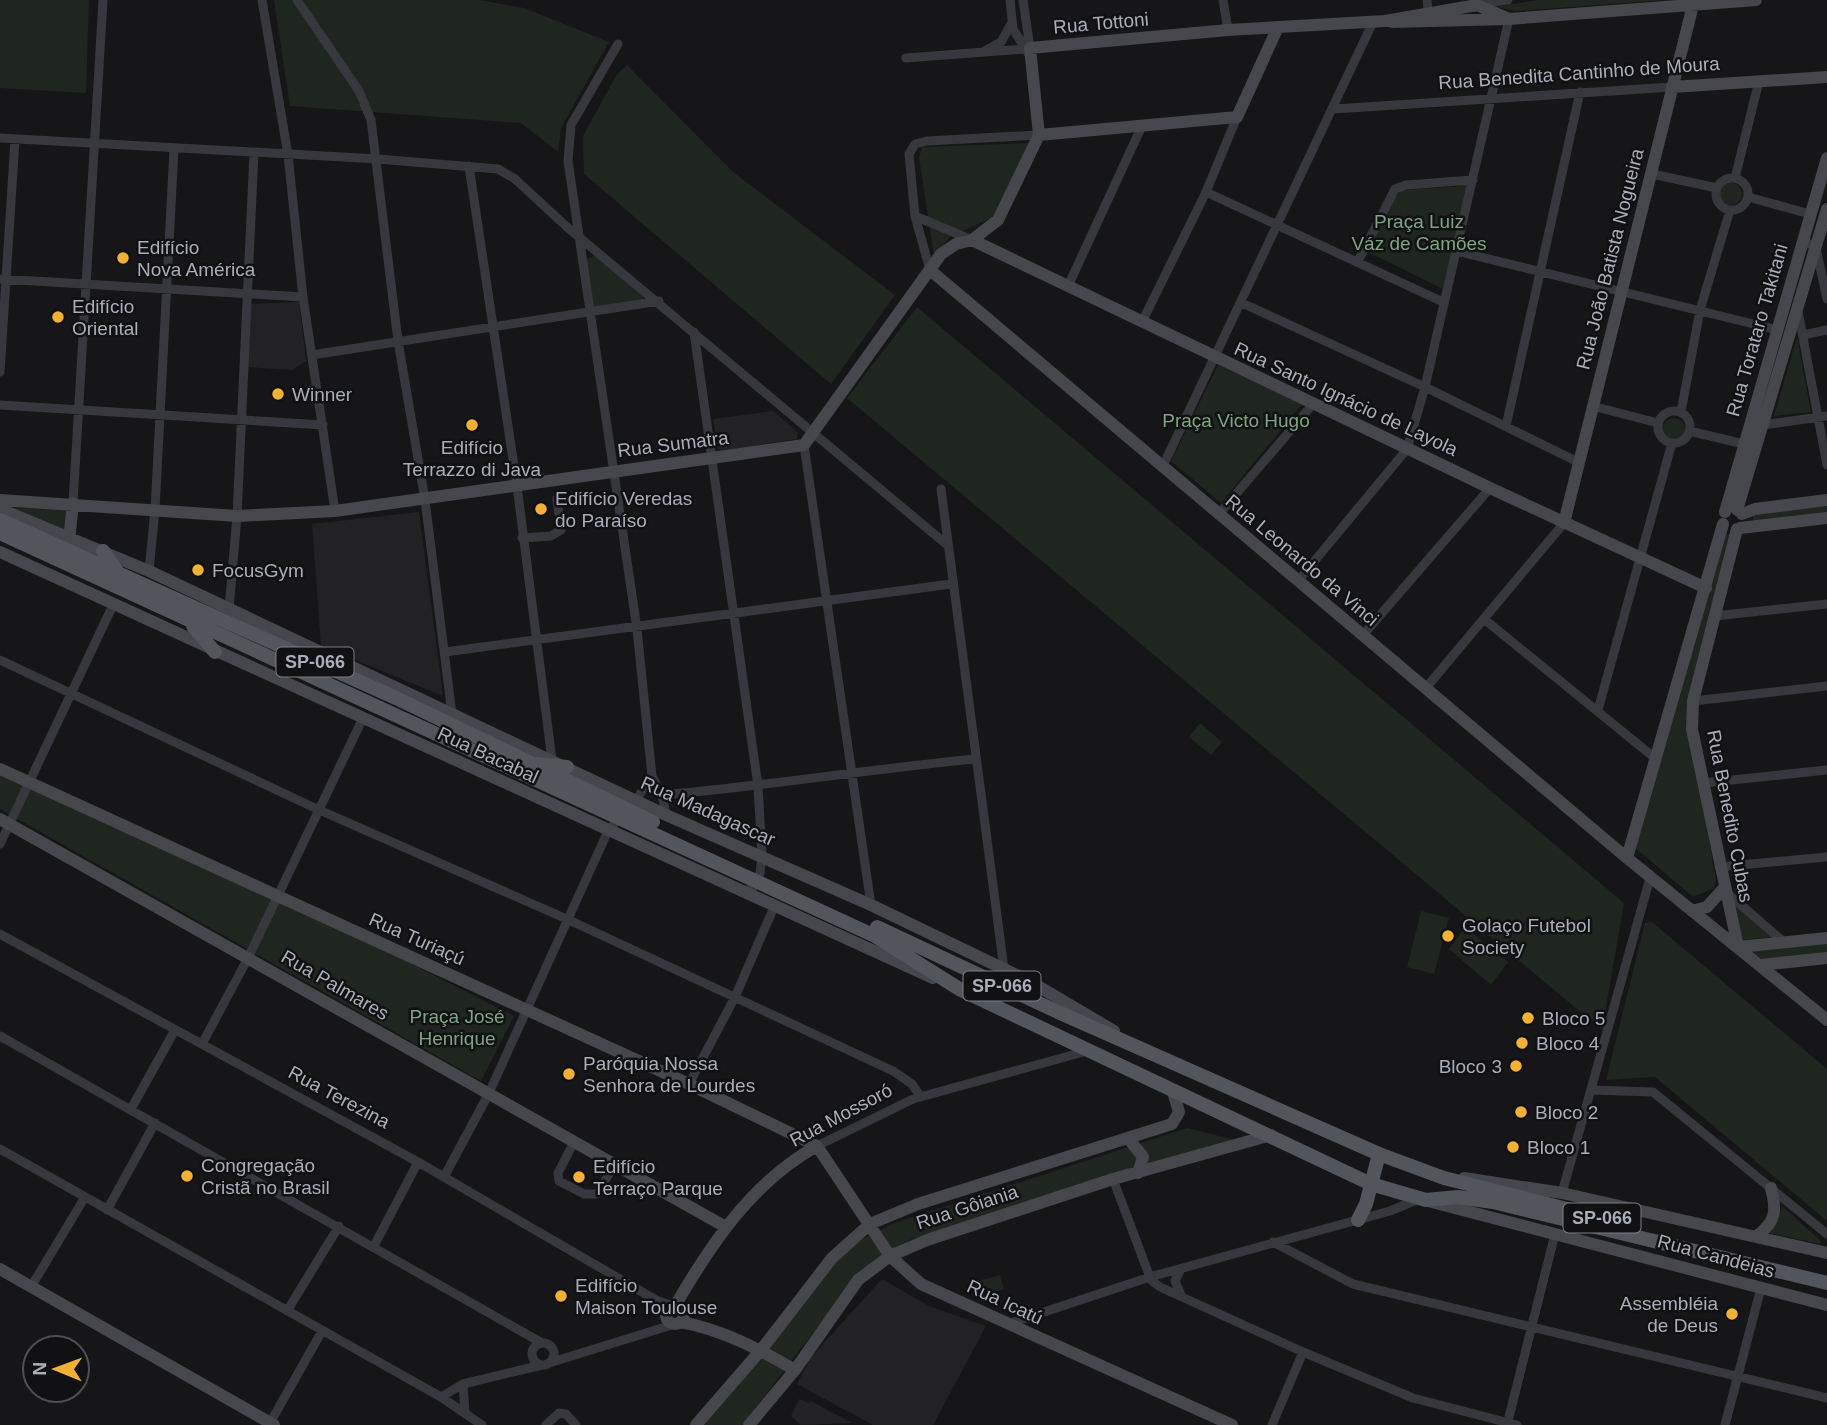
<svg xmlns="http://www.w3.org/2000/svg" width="1827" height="1425" font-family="Helvetica,sans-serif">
  <rect width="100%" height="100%" fill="#161618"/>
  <path fill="#222225" d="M299,302L306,361L292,370L247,367L249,304Z
    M773,411L798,432L797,439L721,451L718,448L713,419Z
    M419,512L443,696L321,646L312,524Z
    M882,1279L931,1307L986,1326L933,1425H873L797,1384L811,1357Z
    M799,1399L809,1403L811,1401L852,1423L801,1425L791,1416Z"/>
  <path fill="#1e261f" d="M0,0H89L86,93L0,88Z
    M274,0H479L524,8L609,42L561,128L558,152L521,123L290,106Z
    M1538,0H1667L1517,11L1496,7Z
    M627,65L733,172L895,295L831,384L584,174L583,136L617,74Z
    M1029,143L994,217L951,236L934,255L919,158L922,147Z
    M1720 194a11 11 0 1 1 22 0a11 11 0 1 1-22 0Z
    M1468,186L1443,289L1368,252L1392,201L1402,190Z
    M596,254L643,295V299L594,307L586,260Z
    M917,307L1624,903L1602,1030L847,398Z
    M1797,337L1811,412L1774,416Z
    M1218,365L1303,403L1221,503L1171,461Z
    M1663 429a11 11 0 1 1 22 0a11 11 0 1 1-22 0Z
    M1827,504V514L1753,522V515Z
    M6,507L68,509L65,532Z
    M1725,533L1733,536L1690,728L1716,880L1714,888L1693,897L1633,846Z
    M1200,723L1222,742L1211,755L1189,737Z
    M0,774L404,960L514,1016L481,1081L0,809Z
    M1728,896L1772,937L1743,940Z
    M1421,911L1449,918L1434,974L1407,967Z
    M1652,922L1827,1069V1221L1655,1077L1606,1080L1645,923Z
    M1465,927L1508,962L1491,985L1449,949Z
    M1827,943V953L1762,959L1749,949Z
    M1187,1128L1239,1141L914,1238L886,1252L820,1324L742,1425H703L835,1261L854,1243L894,1223Z
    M1783,1207L1821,1241L1820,1244L1769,1233Z
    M1000,1275L1004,1289L976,1297L972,1283Z"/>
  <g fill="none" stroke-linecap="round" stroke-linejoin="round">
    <path stroke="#37383d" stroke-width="9" d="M262,0L288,155L303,297L335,511
      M297,0L359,91L371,120L398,341L425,500L452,714
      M1010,0L1013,29L1028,53
      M1023,0L1030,48
      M1223,0L1228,30
      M1427,0L1429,19
      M1479,4L1508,0
      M618,44L571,125L568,161L637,629L652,776L662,795L666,815
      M983,52L1001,42L1011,24
      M906,58L1025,49
      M1334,109L1672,87
      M0,138L378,159L498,169L515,179L567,227L946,544
      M469,166L517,486L552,760
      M1652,174L1717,188
      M1716 194a16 16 0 1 1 32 0a16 16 0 1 1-32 0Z
      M1735,178L1759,81
      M1206,192L1443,302
      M1748,197L1810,214
      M915,216L930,270
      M972,240L915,216L909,154L915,144L927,141L1039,135
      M1803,240L1816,248L1827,299
      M1456,251L1778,330
      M1358,261L1395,189L1406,185L1473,180
      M0,279L303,297
      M1068,286L1141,128
      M1242,303L1425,387L1578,462
      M1798,311L1827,465
      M1142,322L1206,192L1237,117
      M694,332L758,786L762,856L760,873L753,888L741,892
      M1803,335L1827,330
      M312,355L659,301
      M0,372L15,140
      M0,405L323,425
      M1592,406L1658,423
      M1658 427a16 16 0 1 1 32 0a16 16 0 1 1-32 0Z
      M1681,412L1700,310L1730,210
      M1763,425L1827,416
      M1506,426L1580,92
      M1689,431L1744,444
      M804,445L871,905
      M1162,468L1373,22
      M941,489L1004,969
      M73,503L103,0
      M1218,515L1313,404
      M522,538L551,536L561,530L557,499
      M149,571L155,510L174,149
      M1298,581L1407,449L1425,387L1509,19
      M229,609L237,516L254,153
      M1714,616L1827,604
      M1484,619L1656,759
      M1363,635L1490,488
      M445,652L951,584
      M0,660L317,809L569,920L893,1071L912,1084L920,1096
      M1425,689L1564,523
      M1693,701L1827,686
      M1598,710L1672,443
      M1703,783L1827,770
      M662,795C767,786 870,769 975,759
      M634,803L652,776
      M0,844L113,605
      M1719,867L1827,857
      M1727,893L1784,942
      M0,934L418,1162L656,1300L673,1306
      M0,1036L542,1343
      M202,1044L248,958L362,720
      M689,1084L735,997L774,907
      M1591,1090L1653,1092L1827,1234
      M131,1109L175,1030
      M574,1142L558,1173L559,1181L584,1194H597L615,1164
      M817,1146L913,1099L1087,1051
      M0,1149L441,1397L482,1425
      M444,1177L488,1095L608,831L621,815
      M1113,1179L1151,1280L1160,1287L1303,1352L1413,1398L1517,1425
      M1562,1193L1650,878
      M107,1210L155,1123
      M1273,1242L1353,1284L1827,1398
      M374,1246L418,1162
      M1181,1269L1175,1281L1181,1295
      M31,1287L85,1197
      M287,1311L339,1226
      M1008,1324L1150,1277L1390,1211L1419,1199
      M532 1354a11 11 0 1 1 22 0a11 11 0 1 1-22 0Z
      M549,1363L675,1324
      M463,1384L465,1413
      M441,1397L463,1384L542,1365
      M270,1423L322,1331
      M546,1425L559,1413L566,1414L576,1425
      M1272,1425L1303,1352
      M1507,1425L1555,1234
      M1725,1425L1761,1288"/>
    <path stroke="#45474d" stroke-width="12" d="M1392,22L1509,19L1756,0
      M1672,87L1827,77
      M1039,135L1237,117L1278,27
      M972,240L1490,488L1706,588
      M930,270L1627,858L1827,1020
      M0,500L237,516L335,511L804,445L941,254L956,244L972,240L998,220L1039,135L1030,48L1228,30L1385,21L1477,5L1509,19
      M0,509L149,571L666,815L871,905L1031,982L1114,1031
      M1737,510L1827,209
      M1725,512L1827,158
      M1742,514L1755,509L1827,500
      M1564,523L1693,5
      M1740,528L1827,518
      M1737,529L1693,701L1692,729L1738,947
      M69,541L73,503
      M0,552L933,978
      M0,769L689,1084L817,1146L890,1256L921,1284L1232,1425
      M0,819L724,1226
      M1627,858L1723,524
      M1692,911L1707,907L1723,889
      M1738,947L1827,938
      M1760,965L1827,958
      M1128,1138L1143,1157L1138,1173
      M1464,1178L1562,1193L1827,1253
      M1428,1201L1827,1305
      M1757,1236C1776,1221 1777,1211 1771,1188
      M0,1269L274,1425
      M675,1306C711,1244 752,1182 817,1146
      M666 1315a9 9 0 1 1 18 0a9 9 0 1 1-18 0Z
      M680,1322C721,1329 759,1349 795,1370
      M696,1425L761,1350L832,1258L870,1224L918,1204L1172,1124L1179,1112L1173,1092
      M749,1425L795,1370L858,1280L890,1256L927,1240L1113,1179L1271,1135"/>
    <path stroke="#53555c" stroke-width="14" d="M0,520L396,698L653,822
      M0,533L875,936L961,990L1371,1184L1426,1200L1458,1197L1493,1202L1827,1283
      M103,551L118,573
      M193,626L215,652
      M537,764L567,767
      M877,927L1058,1012L1379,1154L1444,1178L1631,1225
      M1358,1220L1366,1204L1379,1154"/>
  </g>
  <g fill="#f2b134" stroke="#111113" stroke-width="2.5">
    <circle cx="123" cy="258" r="7"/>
    <circle cx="58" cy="317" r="7"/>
    <circle cx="278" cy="394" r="7"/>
    <circle cx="472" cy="425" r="7"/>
    <circle cx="541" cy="509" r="7"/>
    <circle cx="198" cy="570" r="7"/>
    <circle cx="1448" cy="936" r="7"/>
    <circle cx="1528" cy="1018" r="7"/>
    <circle cx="1522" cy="1043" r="7"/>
    <circle cx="1516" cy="1066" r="7"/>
    <circle cx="569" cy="1074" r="7"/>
    <circle cx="1521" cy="1112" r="7"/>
    <circle cx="1513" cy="1147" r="7"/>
    <circle cx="187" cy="1176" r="7"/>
    <circle cx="579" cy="1177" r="7"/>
    <circle cx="561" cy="1296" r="7"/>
    <circle cx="1732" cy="1314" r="7"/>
  </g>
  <g text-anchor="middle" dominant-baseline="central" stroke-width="5" stroke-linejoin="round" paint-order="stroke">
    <g fill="#111113" stroke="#7b7e86" stroke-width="2">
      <rect x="276.5" y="647.5" width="77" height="29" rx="5"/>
      <rect x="963.5" y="971.5" width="77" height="29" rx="5"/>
      <rect x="1563.5" y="1203.5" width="77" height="29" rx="5"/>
    </g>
    <g font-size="18" font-weight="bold" fill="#a8adb8">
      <text x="315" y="662">SP-066</text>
      <text x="1002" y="986">SP-066</text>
      <text x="1602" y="1218">SP-066</text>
    </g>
    <g font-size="19" fill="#a8adb8" stroke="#111113">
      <text transform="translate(1101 23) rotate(-5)">Rua Tottoni</text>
      <text transform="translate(1579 73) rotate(-4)">Rua Benedita Cantinho de Moura</text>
      <text transform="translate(1610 259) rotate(-76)">Rua João Batista Nogueira</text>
      <text transform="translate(1757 330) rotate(-74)">Rua Torataro Takitani</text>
      <text transform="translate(1346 399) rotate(25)">Rua Santo Ignácio de Layola</text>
      <text transform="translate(673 444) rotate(-7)">Rua Sumatra</text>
      <text transform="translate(1302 560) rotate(40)">Rua Leonardo da Vinci</text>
      <text transform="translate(488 755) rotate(25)">Rua Bacabal</text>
      <text transform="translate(708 811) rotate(24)">Rua Madagascar</text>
      <text transform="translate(1730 816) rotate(79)">Rua Benedito Cubas</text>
      <text transform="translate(417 939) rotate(24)">Rua Turiaçú</text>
      <text transform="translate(335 985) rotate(30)">Rua Palmares</text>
      <text transform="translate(339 1097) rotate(28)">Rua Terezina</text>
      <text transform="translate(841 1115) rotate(-28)">Rua Mossoró</text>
      <text transform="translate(967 1207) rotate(-18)">Rua Gôiania</text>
      <text transform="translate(1716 1256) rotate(15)">Rua Candeias</text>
      <text transform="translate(1005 1302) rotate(25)">Rua Icatú</text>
    </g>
    <g font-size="19" fill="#7fa381" stroke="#111113">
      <text x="1419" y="221">Praça Luiz<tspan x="1419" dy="22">Váz de Camões</tspan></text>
      <text x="1236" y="420">Praça Victo Hugo</text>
      <text x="457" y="1016">Praça José<tspan x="457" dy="22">Henrique</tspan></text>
    </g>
    <g font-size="19" fill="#a8adb8" stroke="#111113" text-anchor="start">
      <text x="137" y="247">Edifício<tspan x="137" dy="22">Nova América</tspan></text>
      <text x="72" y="306">Edifício<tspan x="72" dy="22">Oriental</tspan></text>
      <text x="292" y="394">Winner</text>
      <text x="472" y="447" text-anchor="middle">Edifício<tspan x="472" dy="22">Terrazzo di Java</tspan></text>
      <text x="555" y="498">Edifício Veredas<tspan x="555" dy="22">do Paraíso</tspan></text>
      <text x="212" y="570">FocusGym</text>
      <text x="1462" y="925">Golaço Futebol<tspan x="1462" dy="22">Society</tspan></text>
      <text x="1542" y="1018">Bloco 5</text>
      <text x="1536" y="1043">Bloco 4</text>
      <text x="583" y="1063">Paróquia Nossa<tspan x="583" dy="22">Senhora de Lourdes</tspan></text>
      <text x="1502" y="1066" text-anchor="end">Bloco 3</text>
      <text x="1535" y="1112">Bloco 2</text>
      <text x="1527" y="1147">Bloco 1</text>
      <text x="201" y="1165">Congregação<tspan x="201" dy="22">Cristã no Brasil</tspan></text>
      <text x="593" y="1166">Edifício<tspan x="593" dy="22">Terraço Parque</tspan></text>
      <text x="575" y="1285">Edifício<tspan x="575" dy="22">Maison Toulouse</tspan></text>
      <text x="1718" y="1303" text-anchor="end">Assembléia<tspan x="1718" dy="22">de Deus</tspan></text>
    </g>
  </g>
  <g transform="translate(56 1369) rotate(271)"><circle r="33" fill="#111113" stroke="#4d4f55" stroke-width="2"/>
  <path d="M0-5L12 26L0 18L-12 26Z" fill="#f2b134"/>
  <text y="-10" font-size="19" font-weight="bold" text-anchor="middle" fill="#a8adb8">N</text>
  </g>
</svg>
